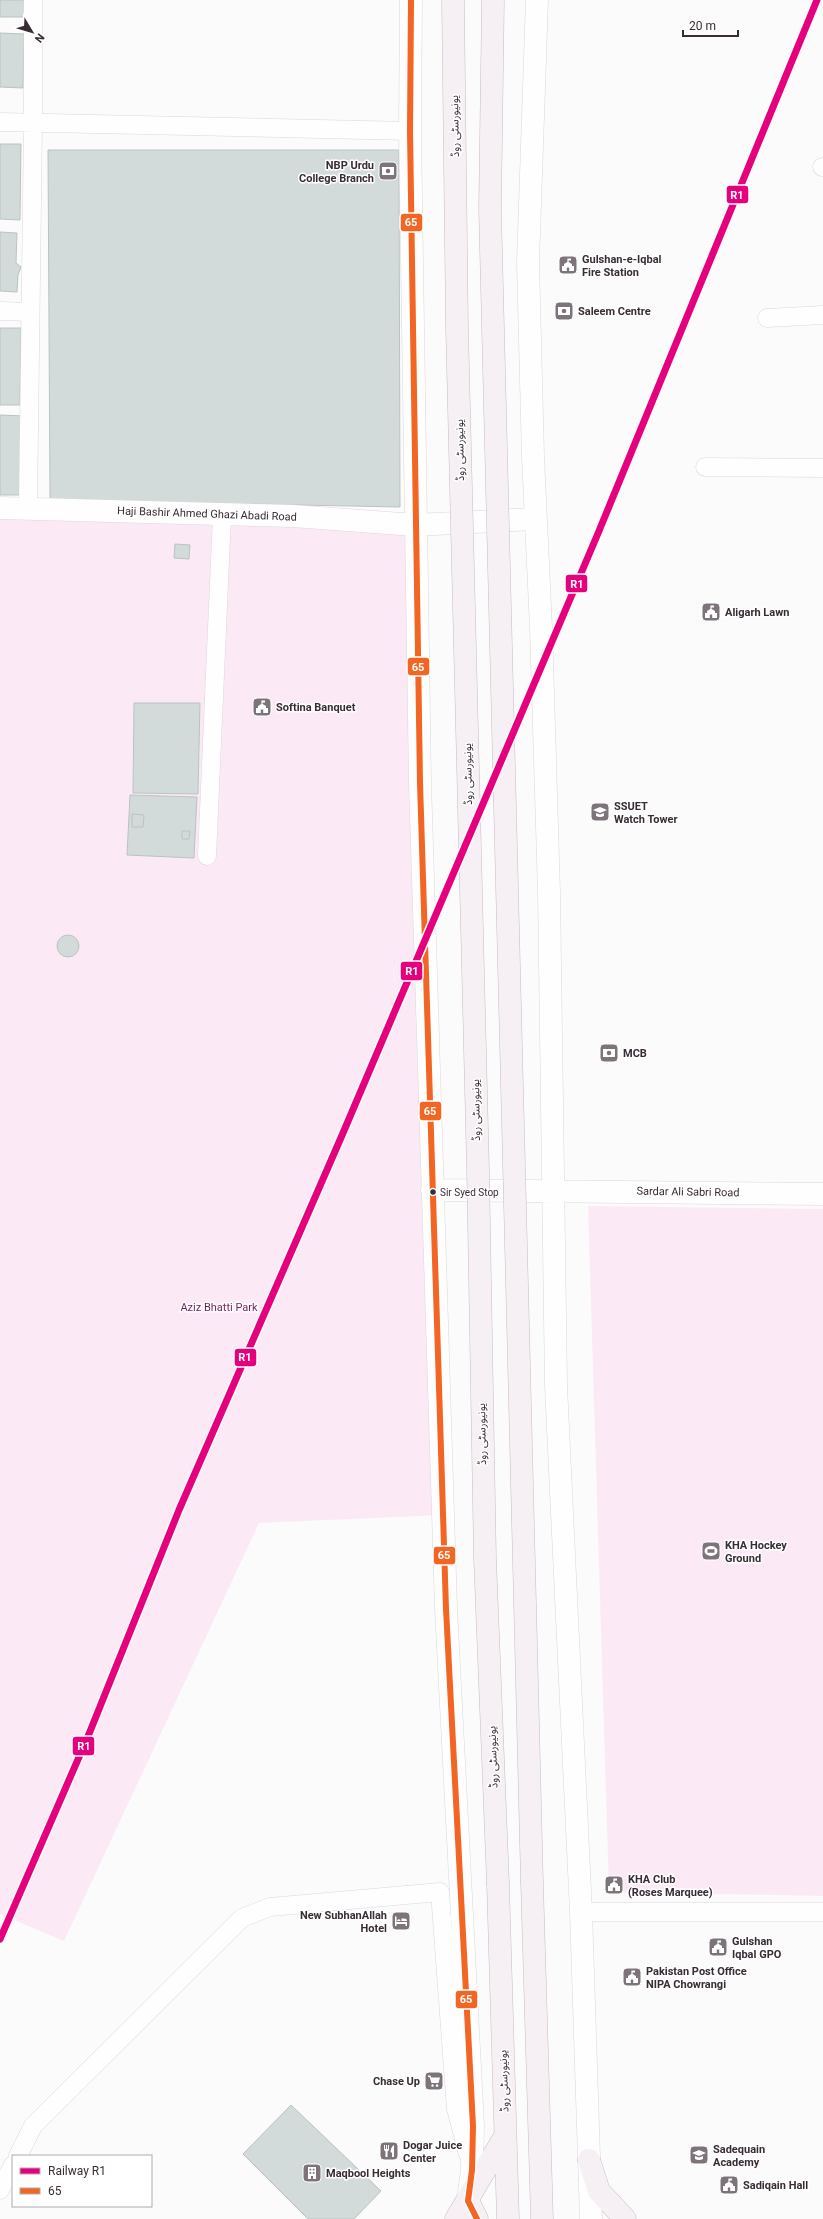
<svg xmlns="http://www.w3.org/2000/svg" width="823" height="2219" font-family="Roboto,'Noto Sans Arabic',sans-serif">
  <rect width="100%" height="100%" fill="#fbfbfb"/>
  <path fill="#fbeaf6" d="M0,511L414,522L443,1515L259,1523L64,1941L0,1914Z
    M588,1206L823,1209V1896L609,1892Z"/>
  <path fill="#d2dbda" stroke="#bac3c2" d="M0,0H25V17H0Z
    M0,33L24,34L23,88L0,87Z
    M0,144H21L20,220L0,219Z
    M48,150H399L400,507L50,500Z
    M0,232L17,233L16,263L21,267L18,275L17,292L0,291Z
    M0,328H21L20,405H0Z
    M0,415L25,416L22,495H0Z
    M175,544L190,545L189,559L174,558Z
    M134,703H200L198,794L133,793Z
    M130,795L197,797L194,858L127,855Z
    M132,814L144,815L143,827H132Z
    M182,831H190L189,839H182Z
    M57 946a11 11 0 1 1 22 0a11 11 0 1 1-22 0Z
    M291,2105L381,2191L354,2219H308L243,2154Z"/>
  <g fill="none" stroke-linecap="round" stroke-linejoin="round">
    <g stroke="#dcd6da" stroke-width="19">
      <path id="street" d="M0,122L410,131
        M822,167H823
        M0,311L30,312
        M767,318L823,315
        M705,467L823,468
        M28,509L33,123V0
        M207,856L222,515
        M581,1912H823
        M18,2156L33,2126L242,1918L270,1907L440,1892L456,2109L468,2154
        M0,2190L13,2165"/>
    </g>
    <g stroke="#dcd6da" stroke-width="23">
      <path id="secondary" d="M411,0L410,131L420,783L446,1609L473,2126L472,2170L468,2200
        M537,0L528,262L533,457L541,628L549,892L556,1386L581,1912L591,2219
        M0,508L293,516L415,525L535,519
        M432,1190L823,1194"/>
    </g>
    <g stroke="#c7bbc4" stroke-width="23">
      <path id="primary" d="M532,1883L542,2219
        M498,1884L508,2219
        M589,2160L599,2191L625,2219
        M468,2201L477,2219
        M456,2219L505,2136"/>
    </g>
    <use href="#street" stroke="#fefefe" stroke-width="18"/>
    <use href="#secondary" stroke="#fefefe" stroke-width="22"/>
    <use href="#primary" stroke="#f6f0f4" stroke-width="22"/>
    <g stroke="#c7bbc4" stroke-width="23" stroke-linecap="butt">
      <path id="primary-bridge" d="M453,0L457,328L478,1170L485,1559L498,1884
        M493,0L490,209L532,1883"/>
    </g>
    <use href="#primary-bridge" stroke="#f6f0f4" stroke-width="22"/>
    <g stroke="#fff" stroke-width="9">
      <path id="bus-1" d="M411,0L410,131L420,783L446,1609L473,2126L472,2170L468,2201L477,2219"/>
    </g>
    <use href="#bus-1" stroke="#f26522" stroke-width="6"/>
    <g stroke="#fff" stroke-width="10">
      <path id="rail-1" d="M0,1939L89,1734L179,1510L343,1133L599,531L817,0"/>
    </g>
    <use href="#rail-1" stroke="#e5007d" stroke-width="7"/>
  </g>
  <defs>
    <g id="bank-square" transform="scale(1)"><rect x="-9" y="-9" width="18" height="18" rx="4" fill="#7c747a" stroke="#fff"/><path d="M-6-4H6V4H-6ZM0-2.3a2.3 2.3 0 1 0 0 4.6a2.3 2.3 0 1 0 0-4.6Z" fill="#fff"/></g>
    <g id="civic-square" transform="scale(1)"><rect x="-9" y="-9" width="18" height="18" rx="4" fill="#7c747a" stroke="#fff"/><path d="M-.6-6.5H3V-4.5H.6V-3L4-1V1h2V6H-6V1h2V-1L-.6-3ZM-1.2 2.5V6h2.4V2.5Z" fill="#fff"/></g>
    <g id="university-square" transform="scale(1)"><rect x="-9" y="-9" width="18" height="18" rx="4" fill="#7c747a" stroke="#fff"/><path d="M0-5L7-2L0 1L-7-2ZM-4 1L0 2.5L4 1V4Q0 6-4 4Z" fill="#fff"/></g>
    <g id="stadium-square" transform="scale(1)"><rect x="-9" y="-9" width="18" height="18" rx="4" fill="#7c747a" stroke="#fff"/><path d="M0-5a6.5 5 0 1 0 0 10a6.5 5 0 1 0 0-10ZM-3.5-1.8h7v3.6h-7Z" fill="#fff"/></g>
    <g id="hotel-square" transform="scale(1)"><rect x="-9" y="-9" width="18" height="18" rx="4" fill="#7c747a" stroke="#fff"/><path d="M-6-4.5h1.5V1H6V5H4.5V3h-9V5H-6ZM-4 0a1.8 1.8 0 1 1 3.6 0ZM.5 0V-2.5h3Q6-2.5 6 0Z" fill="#fff"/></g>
    <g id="supermarket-square" transform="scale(1)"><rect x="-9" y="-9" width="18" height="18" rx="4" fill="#7c747a" stroke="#fff"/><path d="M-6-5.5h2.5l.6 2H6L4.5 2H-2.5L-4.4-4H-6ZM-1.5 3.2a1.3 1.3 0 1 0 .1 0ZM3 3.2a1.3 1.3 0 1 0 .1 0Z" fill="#fff"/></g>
    <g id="restaurant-square" transform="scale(1)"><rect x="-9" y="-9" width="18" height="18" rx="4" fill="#7c747a" stroke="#fff"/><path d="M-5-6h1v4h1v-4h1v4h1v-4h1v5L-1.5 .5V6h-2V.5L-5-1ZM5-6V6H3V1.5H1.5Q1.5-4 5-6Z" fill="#fff"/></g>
    <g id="school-square" transform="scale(1)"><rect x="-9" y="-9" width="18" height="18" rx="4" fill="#7c747a" stroke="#fff"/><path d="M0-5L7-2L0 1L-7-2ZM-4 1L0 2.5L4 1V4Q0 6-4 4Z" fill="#fff"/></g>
    <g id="building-square" transform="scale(1)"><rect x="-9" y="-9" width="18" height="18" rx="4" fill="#7c747a" stroke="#fff"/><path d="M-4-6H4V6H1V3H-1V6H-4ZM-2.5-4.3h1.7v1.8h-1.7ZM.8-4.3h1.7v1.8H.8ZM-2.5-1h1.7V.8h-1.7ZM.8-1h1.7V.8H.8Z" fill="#fff"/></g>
  </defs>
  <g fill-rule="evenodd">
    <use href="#bank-square" x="388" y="171"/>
    <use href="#civic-square" x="568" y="265"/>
    <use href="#bank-square" x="564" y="311"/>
    <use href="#civic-square" x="711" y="612"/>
    <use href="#civic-square" x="262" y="707"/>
    <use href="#university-square" x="600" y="812"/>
    <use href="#bank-square" x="609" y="1053"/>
    <use href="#stadium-square" x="711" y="1551"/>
    <use href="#civic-square" x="614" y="1885"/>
    <use href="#hotel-square" x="401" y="1921"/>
    <use href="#civic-square" x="718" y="1947"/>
    <use href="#civic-square" x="632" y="1977"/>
    <use href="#supermarket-square" x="434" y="2081"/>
    <use href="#restaurant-square" x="389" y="2151"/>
    <use href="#school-square" x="699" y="2155"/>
    <use href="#building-square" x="312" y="2173"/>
    <use href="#civic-square" x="729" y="2185"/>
  </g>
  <circle fill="#372b34" stroke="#fff" stroke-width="1.5" cx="433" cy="1192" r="3.5"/>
  <g text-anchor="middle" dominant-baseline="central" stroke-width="3" stroke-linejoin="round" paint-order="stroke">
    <g font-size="10" fill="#372b34" stroke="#fff" text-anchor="start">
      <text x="440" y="1192">Sir Syed Stop</text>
    </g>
    <g font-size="11" fill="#372b34" stroke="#fff">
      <text transform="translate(455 126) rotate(-91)">یونیورسٹی روڈ</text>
      <text transform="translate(460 450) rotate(-91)">یونیورسٹی روڈ</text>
      <text transform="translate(207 514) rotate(2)">Haji Bashir Ahmed Ghazi Abadi Road</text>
      <text transform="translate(468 774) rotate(-91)">یونیورسٹی روڈ</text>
      <text transform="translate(476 1110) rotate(-91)">یونیورسٹی روڈ</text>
      <text transform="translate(688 1192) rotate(1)">Sardar Ali Sabri Road</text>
      <text transform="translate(482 1434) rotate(-91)">یونیورسٹی روڈ</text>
      <text transform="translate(493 1757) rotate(-92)">یونیورسٹی روڈ</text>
      <text transform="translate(504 2081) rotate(-92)">یونیورسٹی روڈ</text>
    </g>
    <g font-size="11" font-weight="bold" fill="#372b34" stroke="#fff" text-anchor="start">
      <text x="374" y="165" text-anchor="end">NBP Urdu<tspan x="374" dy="13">College Branch</tspan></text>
      <text x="582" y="259">Gulshan-e-Iqbal<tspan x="582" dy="13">Fire Station</tspan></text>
      <text x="578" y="311">Saleem Centre</text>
      <text x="725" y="612">Aligarh Lawn</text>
      <text x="276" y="707">Softina Banquet</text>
      <text x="614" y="806">SSUET<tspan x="614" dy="13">Watch Tower</tspan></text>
      <text x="623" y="1053">MCB</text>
      <text x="725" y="1545">KHA Hockey<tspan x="725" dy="13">Ground</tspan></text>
      <text x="628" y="1879">KHA Club<tspan x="628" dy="13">(Roses Marquee)</tspan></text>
      <text x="387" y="1915" text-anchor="end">New SubhanAllah<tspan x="387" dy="13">Hotel</tspan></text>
      <text x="732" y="1941">Gulshan<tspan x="732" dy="13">Iqbal GPO</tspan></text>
      <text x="646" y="1971">Pakistan Post Office<tspan x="646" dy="13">NIPA Chowrangi</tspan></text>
      <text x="420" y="2081" text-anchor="end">Chase Up</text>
      <text x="403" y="2145">Dogar Juice<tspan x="403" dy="13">Center</tspan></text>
      <text x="713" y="2149">Sadequain<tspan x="713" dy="13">Academy</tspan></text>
      <text x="326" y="2173">Maqbool Heights</text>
      <text x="743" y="2185">Sadiqain Hall</text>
    </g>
    <g font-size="11" fill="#731c62" stroke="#fff">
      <text x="219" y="1307">Aziz Bhatti Park</text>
    </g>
  </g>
  <g stroke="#fff" stroke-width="1.5">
    <rect x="726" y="185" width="23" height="19" rx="4" fill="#e5007d"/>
    <rect x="400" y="213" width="23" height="19" rx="4" fill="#f26522"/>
    <rect x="565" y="574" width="23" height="19" rx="4" fill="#e5007d"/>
    <rect x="407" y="657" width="23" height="19" rx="4" fill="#f26522"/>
    <rect x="400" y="961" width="23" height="20" rx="4" fill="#e5007d"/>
    <rect x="419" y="1101" width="23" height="20" rx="4" fill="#f26522"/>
    <rect x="234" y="1348" width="23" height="19" rx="4" fill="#e5007d"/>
    <rect x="433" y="1546" width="23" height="19" rx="4" fill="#f26522"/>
    <rect x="72" y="1736" width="23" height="20" rx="4" fill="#e5007d"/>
    <rect x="455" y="1990" width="23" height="19" rx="4" fill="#f26522"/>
  </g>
  <g font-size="11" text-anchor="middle" font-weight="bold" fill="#fff">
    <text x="737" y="199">R1</text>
    <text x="411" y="226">65</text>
    <text x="577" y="588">R1</text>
    <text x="418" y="671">65</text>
    <text x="412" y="975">R1</text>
    <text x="430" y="1115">65</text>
    <text x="245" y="1361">R1</text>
    <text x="444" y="1559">65</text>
    <text x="84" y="1750">R1</text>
    <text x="466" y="2003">65</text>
  </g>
  <rect x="12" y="2155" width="140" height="52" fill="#ffffff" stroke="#afaaae"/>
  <rect x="20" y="2168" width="20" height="6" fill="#e5007d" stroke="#afaaae"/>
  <text x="48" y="2175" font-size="12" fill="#372b34">Railway R1</text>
  <rect x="20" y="2188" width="20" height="6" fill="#f26522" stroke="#afaaae"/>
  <text x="48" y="2195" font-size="12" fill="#372b34">65</text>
  <g transform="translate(32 32) rotate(128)" stroke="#ffffff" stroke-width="3" paint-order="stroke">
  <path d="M0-3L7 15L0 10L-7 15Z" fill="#372b34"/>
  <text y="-6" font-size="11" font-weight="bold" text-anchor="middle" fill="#372b34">N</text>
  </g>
  <path d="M683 30v6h55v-6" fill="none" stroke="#372b34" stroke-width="2"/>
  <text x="689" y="30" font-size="12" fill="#372b34" stroke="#ffffff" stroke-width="3" paint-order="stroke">20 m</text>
</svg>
